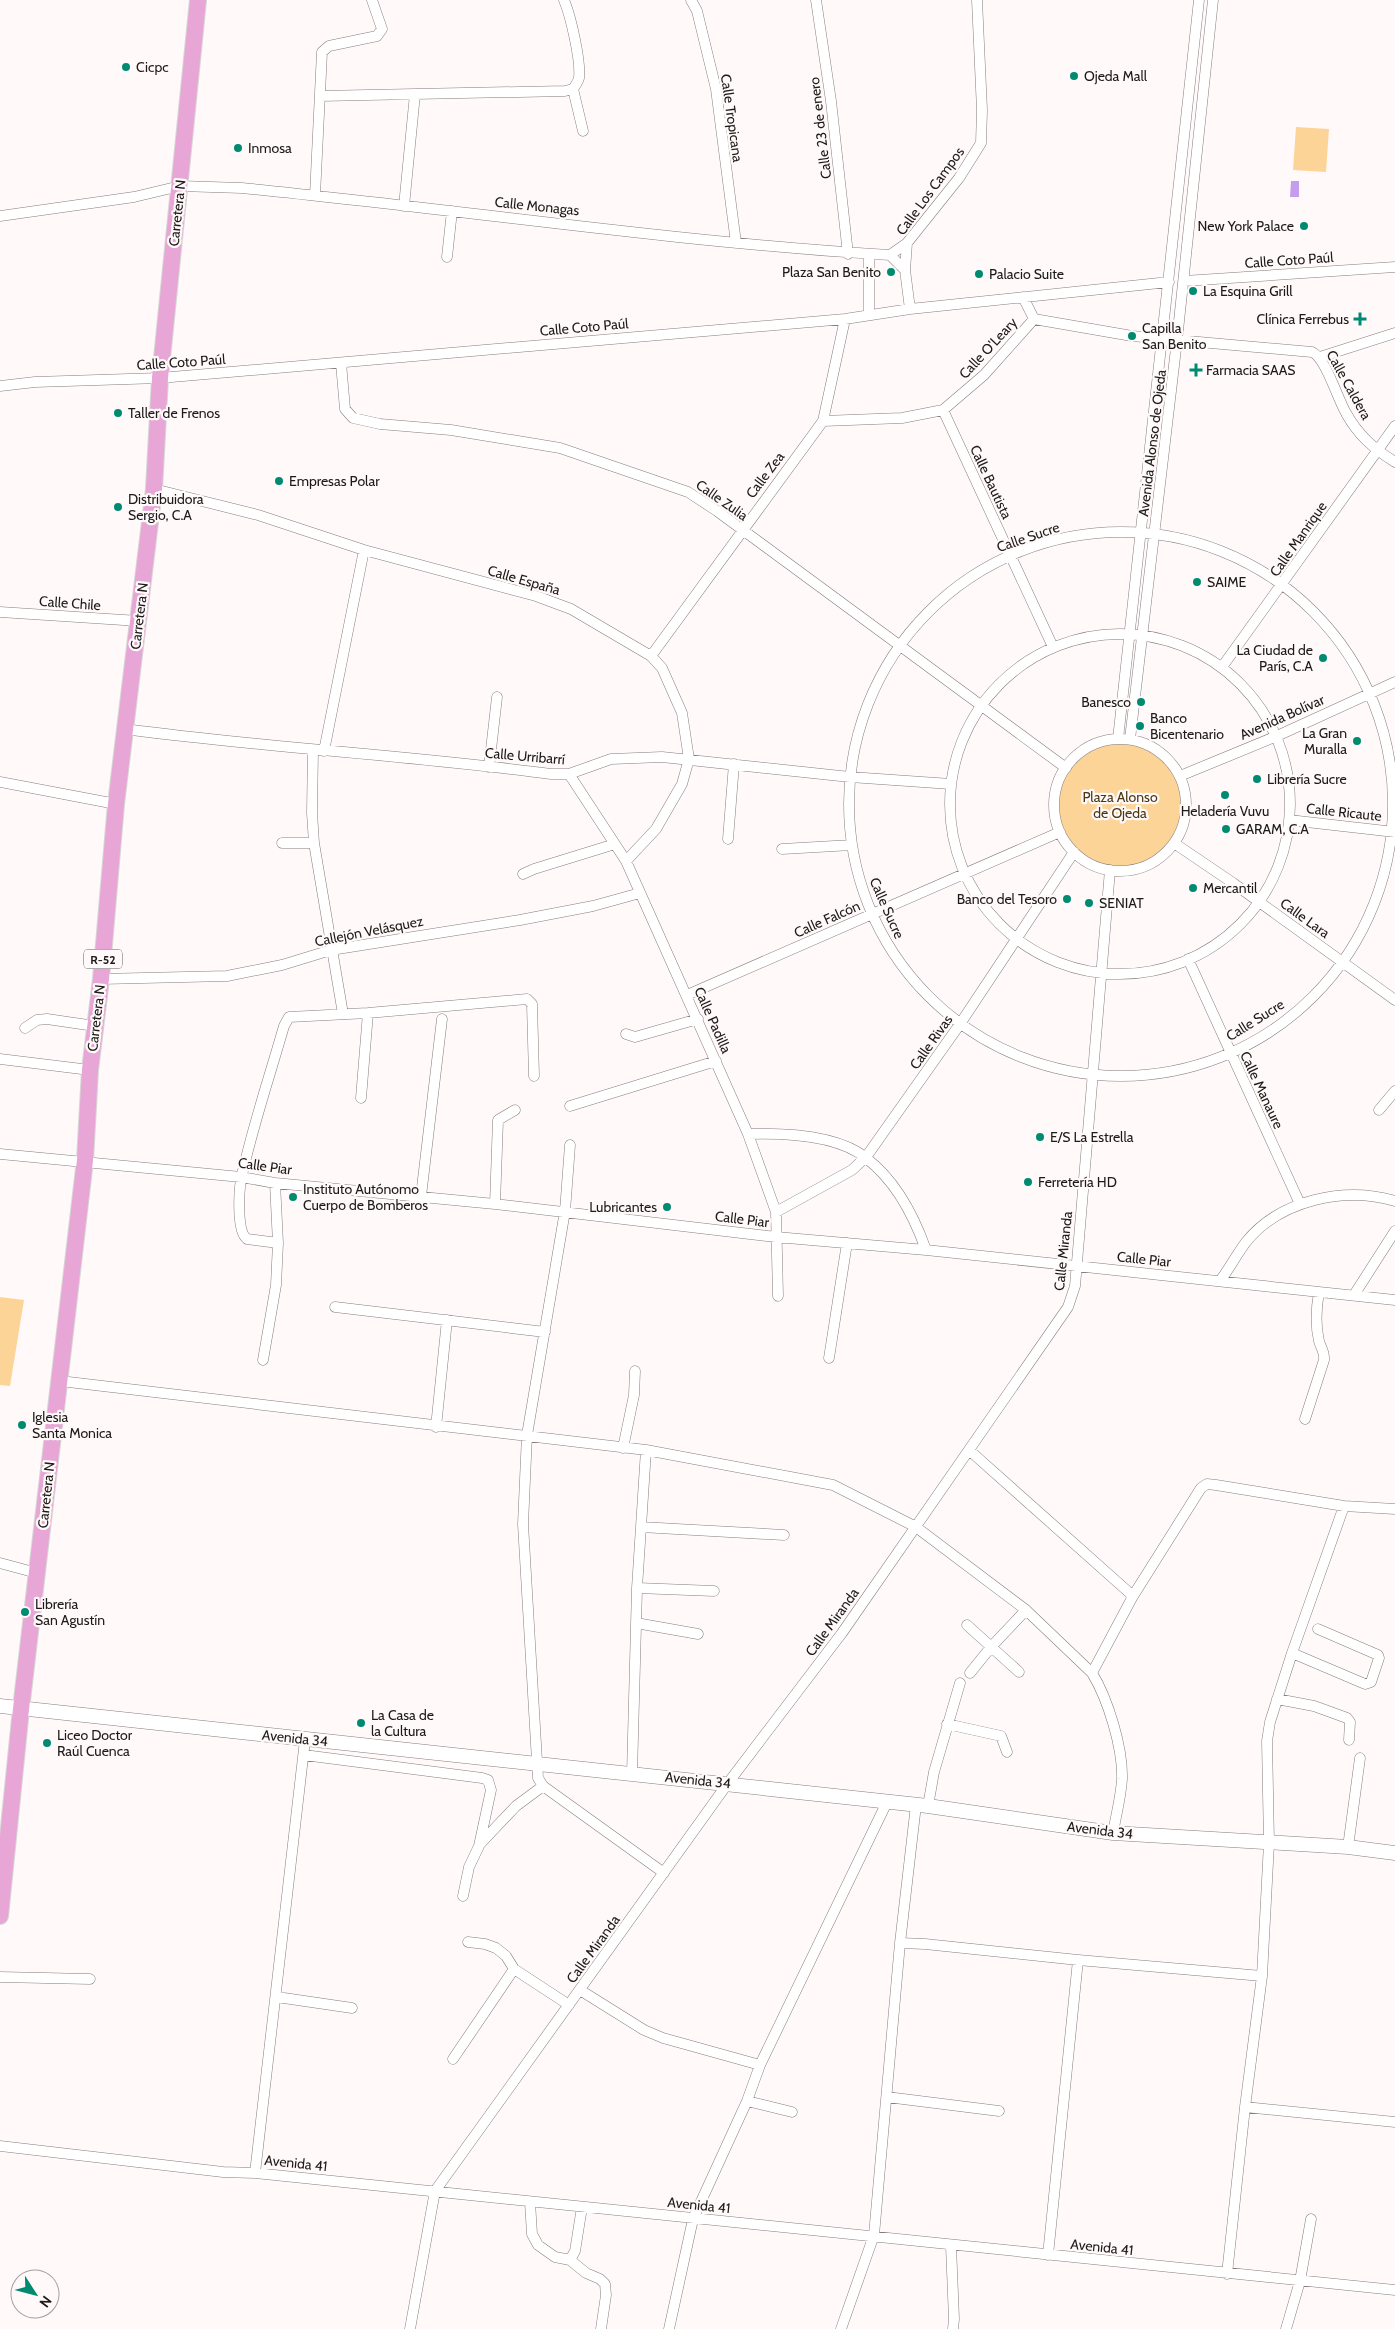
<svg xmlns="http://www.w3.org/2000/svg" width="1395" height="2329" font-family="Cabin,sans-serif">
  <rect width="100%" height="100%" fill="#fff9f9"/>
  <path fill="#fdd498" d="M1296,127L1329,129L1326,172L1293,170Z
    M1054 805a66 66 0 1 1 132 0a66 66 0 1 1-132 0Z
    M0,1297L24,1300L10,1386L0,1385Z"/>
  <path fill="#c49eeb" d="M1291,181H1299V197H1290Z"/>
  <g fill="none" stroke-linecap="round" stroke-linejoin="round">
    <g stroke="#877d7e" stroke-width="11">
      <path id="street" d="M691,0L697,11L716,89L736,243
        M816,0L831,101L848,254
        M573,89L583,131
        M320,96L565,91L573,89C575,86 578,82 579,78C581,61 571,17 564,0
        M315,195L322,52L329,46L377,36L382,29L372,0
        M404,206L415,94
        M0,216L134,197L180,186L242,188C458,209 673,242 890,255
        M869,254V315
        M447,257L452,211
        M905,270L890,255L907,243
        M1184,281L1395,267
        M1023,297L1034,319
        M910,309L905,270L907,243L959,178L981,143L982,110L977,0
        M1320,357L1395,333
        M341,363L345,409L353,418L380,424L451,430L560,448L688,492L717,511L1066,768
        M0,386L35,382L160,378L845,319L910,309L1169,282
        M943,410L1053,647
        M823,421L902,418L943,410L984,375L1034,319L1132,336L1312,352C1326,358 1337,398 1346,413C1358,435 1374,449 1395,462
        M154,489L258,515L364,550L536,596L571,609L651,656L662,668L682,713L689,759L682,784L656,829L626,861
        M849 804a272 272 0 1 1 544 0a272 272 0 1 1-544 0Z
        M0,612L139,621
        M950 804a170 170 0 1 1 340 0a170 170 0 1 1-340 0Z
        M651,656L823,421L845,319
        M1222,667L1395,426
        M125,729C266,748 409,755 551,774H569L611,759L662,757L850,777L951,784
        M1118,739L1199,0
        M1130,739L1177,340L1213,0
        M1054 805a66 66 0 1 1 132 0a66 66 0 1 1-132 0Z
        M313,750L312,813L314,843L343,1014
        M324,751L364,550
        M489,767L497,697
        M569,774L626,861L748,1134L776,1212L778,1296
        M1180,776L1277,736L1395,682
        M0,782L116,804
        M1289,820L1395,832
        M728,839L734,764
        M282,843H314
        M1174,843L1233,883L1395,1000
        M782,849L852,845
        M523,874L534,869L615,844
        M1188,959L1300,1204
        M101,979L227,976L282,965L331,950L520,920L593,906L640,893
        M687,995L1060,832
        M25,1028L37,1020L47,1019L95,1026
        M626,1034L635,1037L698,1019
        M0,1059L90,1070
        M361,1098L368,1013
        M570,1106L716,1061
        M1379,1110L1395,1091
        M748,1134C783,1133 838,1135 866,1158C895,1180 914,1216 926,1250
        M570,1145L565,1211L527,1435L523,1524L538,1778L543,1786L664,1873
        M0,1154L241,1177L275,1183L495,1204L776,1237L926,1250L1395,1300
        M275,1183L278,1243L247,1239C236,1231 239,1187 242,1175C253,1125 270,1075 284,1026L289,1017L368,1013L527,999L532,1004L534,1076
        M421,1196L442,1019
        M495,1204L498,1120L515,1110
        M776,1212L852,1170L866,1157L960,1024L1074,852
        M1220,1281C1229,1269 1237,1254 1246,1242C1280,1200 1344,1186 1395,1201
        M1354,1295L1395,1231
        M335,1307L545,1332
        M829,1358L847,1243
        M263,1360L276,1285L278,1243
        M60,1381L646,1450L833,1485L916,1527L1026,1610L1092,1673
        M1305,1419L1324,1360C1325,1351 1321,1349 1319,1341C1315,1324 1316,1309 1319,1292
        M436,1427L447,1320
        M623,1448L634,1395L635,1371
        M969,1450L1133,1596
        M641,1527L784,1535
        M0,1563L37,1573
        M637,1588L714,1591
        M636,1623L698,1634
        M967,1625L1019,1672
        M1292,1653L1365,1684L1371,1682L1379,1658L1378,1655L1318,1629
        M970,1673L991,1647L1026,1610
        M1277,1699L1314,1706L1347,1718L1350,1722L1349,1740
        M947,1724L1001,1736L1007,1752
        M304,1755L482,1778L488,1780L491,1790L479,1846L469,1867L463,1896
        M632,1774L637,1588L646,1450
        M928,1806L934,1772L960,1683
        M1113,1833C1116,1815 1121,1797 1122,1779C1123,1748 1108,1699 1092,1673L1133,1596L1201,1488L1207,1484L1216,1485L1344,1506L1395,1509
        M480,1844L516,1806L543,1786
        M1348,1847L1360,1758
        M468,1942L485,1944L496,1948L506,1956L514,1969L569,2005
        M900,1943L916,1805
        M0,1977L90,1979
        M580,1990L644,2030L663,2038L760,2065
        M277,1997L352,2008
        M453,2059L514,1969
        M887,2097L999,2111
        M747,2101L792,2112
        M1245,2107L1262,1976L1269,1843L1267,1741L1270,1722L1292,1653L1344,1506
        M0,2146L223,2172L255,2173L1395,2290
        M255,2173L305,1740
        M530,2202L532,2234L538,2245L555,2257L570,2260L586,2273L600,2279L605,2284L606,2295L601,2329
        M951,2246L954,2319L953,2329
        M1048,2255L1078,1960
        M570,2260L575,2251L582,2207
        M1227,2274L1245,2107L1395,2122
        M410,2329L435,2191L728,1783L842,1633L1068,1307L1075,1286L1110,870
        M669,2329L693,2219L747,2101L760,2065L887,1802
        M841,2329L874,2235L900,1943L925,1944L1078,1960L1262,1976
        M1286,2329L1300,2281L1311,2219"/>
    </g>
    <g stroke="#877d7e" stroke-width="15">
      <path id="secondary" d="M0,1706L928,1806L1113,1833L1348,1847L1395,1853"/>
    </g>
    <g stroke="#d6d6d6" stroke-width="18">
      <path id="primary" d="M0,1916L21,1709L85,1160L90,1070L101,979L116,804L154,489L160,378L198,0"/>
    </g>
    <use href="#street" stroke="#fff" stroke-width="10"/>
    <use href="#secondary" stroke="#fff" stroke-width="14"/>
    <use href="#primary" stroke="#e7a6d5" stroke-width="16"/>
  </g>
  <g fill="#008a70" stroke="#fff9f9" stroke-width="2">
    <circle cx="126" cy="67" r="5"/>
    <circle cx="1074" cy="76" r="5"/>
    <circle cx="238" cy="148" r="5"/>
    <circle cx="1304" cy="226" r="5"/>
    <circle cx="891" cy="272" r="5"/>
    <circle cx="979" cy="274" r="5"/>
    <circle cx="1193" cy="291" r="5"/>
    <path d="M1357.5 311.5h5v5h5v5h-5v5h-5v-5h-5v-5h5z"/>
    <circle cx="1132" cy="336" r="5"/>
    <path d="M1193.5 362.5h5v5h5v5h-5v5h-5v-5h-5v-5h5z"/>
    <circle cx="118" cy="413" r="5"/>
    <circle cx="279" cy="481" r="5"/>
    <circle cx="118" cy="507" r="5"/>
    <circle cx="1197" cy="582" r="5"/>
    <circle cx="1323" cy="658" r="5"/>
    <circle cx="1141" cy="702" r="5"/>
    <circle cx="1140" cy="726" r="5"/>
    <circle cx="1357" cy="741" r="5"/>
    <circle cx="1257" cy="779" r="5"/>
    <circle cx="1225" cy="795" r="5"/>
    <circle cx="1226" cy="829" r="5"/>
    <circle cx="1193" cy="888" r="5"/>
    <circle cx="1067" cy="899" r="5"/>
    <circle cx="1089" cy="903" r="5"/>
    <circle cx="1040" cy="1137" r="5"/>
    <circle cx="1028" cy="1182" r="5"/>
    <circle cx="293" cy="1197" r="5"/>
    <circle cx="667" cy="1207" r="5"/>
    <circle cx="22" cy="1425" r="5"/>
    <circle cx="25" cy="1612" r="5"/>
    <circle cx="361" cy="1723" r="5"/>
    <circle cx="47" cy="1743" r="5"/>
  </g>
  <g text-anchor="middle" dominant-baseline="central" stroke-width="4.5" stroke-linejoin="round" paint-order="stroke">
    <rect fill="#fff9f9" stroke="#615d5d" stroke-width="1" x="84" y="949.5" width="38" height="19" rx="4"/>
    <g font-size="12" font-weight="bold" fill="#1d1a1a">
      <text x="103" y="959">R-52</text>
    </g>
    <g font-size="14" fill="#1d1a1a" stroke="#fff9f9" text-anchor="start">
      <text x="136" y="67">Cicpc</text>
      <text x="1084" y="76">Ojeda Mall</text>
      <text x="248" y="148">Inmosa</text>
      <text x="1294" y="226" text-anchor="end">New York Palace</text>
      <text x="881" y="272" text-anchor="end">Plaza San Benito</text>
      <text x="989" y="274">Palacio Suite</text>
      <text x="1203" y="291">La Esquina Grill</text>
      <text x="1349" y="319" text-anchor="end">Clínica Ferrebus</text>
      <text x="1142" y="328">Capilla<tspan x="1142" dy="16">San Benito</tspan></text>
      <text x="1206" y="370">Farmacia SAAS</text>
      <text x="128" y="413">Taller de Frenos</text>
      <text x="289" y="481">Empresas Polar</text>
      <text x="128" y="499">Distribuidora<tspan x="128" dy="16">Sergio, C.A</tspan></text>
      <text x="1207" y="582">SAIME</text>
      <text x="1313" y="650" text-anchor="end">La Ciudad de<tspan x="1313" dy="16">París, C.A</tspan></text>
      <text x="1131" y="702" text-anchor="end">Banesco</text>
      <text x="1150" y="718">Banco<tspan x="1150" dy="16">Bicentenario</tspan></text>
      <text x="1347" y="733" text-anchor="end">La Gran<tspan x="1347" dy="16">Muralla</tspan></text>
      <text x="1267" y="779">Librería Sucre</text>
      <text x="1225" y="811" text-anchor="middle">Heladería Vuvu</text>
      <text x="1236" y="829">GARAM, C.A</text>
      <text x="1203" y="888">Mercantil</text>
      <text x="1057" y="899" text-anchor="end">Banco del Tesoro</text>
      <text x="1099" y="903">SENIAT</text>
      <text x="1050" y="1137">E/S La Estrella</text>
      <text x="1038" y="1182">Ferretería HD</text>
      <text x="303" y="1189">Instituto Autónomo<tspan x="303" dy="16">Cuerpo de Bomberos</tspan></text>
      <text x="657" y="1207" text-anchor="end">Lubricantes</text>
      <text x="32" y="1417">Iglesia<tspan x="32" dy="16">Santa Monica</tspan></text>
      <text x="35" y="1604">Librería<tspan x="35" dy="16">San Agustín</tspan></text>
      <text x="371" y="1715">La Casa de<tspan x="371" dy="16">la Cultura</tspan></text>
      <text x="57" y="1735">Liceo Doctor<tspan x="57" dy="16">Raúl Cuenca</tspan></text>
    </g>
    <g font-size="14" fill="#1d1a1a" stroke="#fff9f9">
      <text transform="translate(732 118) rotate(82)">Calle Tropicana</text>
      <text transform="translate(820 128) rotate(-97)">Calle 23 de enero</text>
      <text transform="translate(930 191) rotate(-54)">Calle Los Campos</text>
      <text transform="translate(537 206) rotate(6)">Calle Monagas</text>
      <text transform="translate(177 213) rotate(-84)">Carretera N</text>
      <text transform="translate(1289 260) rotate(-4)">Calle Coto Paúl</text>
      <text transform="translate(584 327) rotate(-5)">Calle Coto Paúl</text>
      <text transform="translate(988 348) rotate(-47)">Calle O'Leary</text>
      <text transform="translate(181 362) rotate(-4)">Calle Coto Paúl</text>
      <text transform="translate(1349 385) rotate(61)">Calle Caldera</text>
      <text transform="translate(1152 443) rotate(-83)">Avenida Alonso de Ojeda</text>
      <text transform="translate(765 475) rotate(-53)">Calle Zea</text>
      <text transform="translate(991 482) rotate(65)">Calle Bautista</text>
      <text transform="translate(722 500) rotate(35)">Calle Zulia</text>
      <text transform="translate(1028 537) rotate(-19)">Calle Sucre</text>
      <text transform="translate(1298 539) rotate(-55)">Calle Manrique</text>
      <text transform="translate(524 580) rotate(16)">Calle España</text>
      <text transform="translate(70 603) rotate(4)">Calle Chile</text>
      <text transform="translate(139 616) rotate(-83)">Carretera N</text>
      <text transform="translate(1282 717) rotate(-24)">Avenida Bolívar</text>
      <text transform="translate(525 756) rotate(5)">Calle Urribarrí</text>
      <text transform="translate(1344 812) rotate(6)">Calle Ricaute</text>
      <text transform="translate(887 908) rotate(66)">Calle Sucre</text>
      <text transform="translate(1305 918) rotate(36)">Calle Lara</text>
      <text transform="translate(827 919) rotate(-24)">Calle Falcón</text>
      <text transform="translate(369 931) rotate(-11)">Callejón Velásquez</text>
      <text transform="translate(96 1018) rotate(-83)">Carretera N</text>
      <text transform="translate(713 1020) rotate(66)">Calle Padilla</text>
      <text transform="translate(1255 1020) rotate(-32)">Calle Sucre</text>
      <text transform="translate(931 1042) rotate(-55)">Calle Rivas</text>
      <text transform="translate(1262 1090) rotate(65)">Calle Manaure</text>
      <text transform="translate(265 1166) rotate(8)">Calle Piar</text>
      <text transform="translate(742 1219) rotate(7)">Calle Piar</text>
      <text transform="translate(1063 1251) rotate(-84)">Calle Miranda</text>
      <text transform="translate(1144 1259) rotate(6)">Calle Piar</text>
      <text transform="translate(46 1495) rotate(-84)">Carretera N</text>
      <text transform="translate(832 1622) rotate(-54)">Calle Miranda</text>
      <text transform="translate(295 1738) rotate(6)">Avenida 34</text>
      <text transform="translate(698 1780) rotate(6)">Avenida 34</text>
      <text transform="translate(1100 1830) rotate(7)">Avenida 34</text>
      <text transform="translate(593 1949) rotate(-54)">Calle Miranda</text>
      <text transform="translate(296 2163) rotate(6)">Avenida 41</text>
      <text transform="translate(699 2205) rotate(6)">Avenida 41</text>
      <text transform="translate(1102 2247) rotate(6)">Avenida 41</text>
    </g>
    <g font-size="14" fill="#4c3714" stroke="#fff9f9">
      <text x="1120" y="797">Plaza Alonso<tspan x="1120" dy="16">de Ojeda</tspan></text>
    </g>
  </g>
  <g transform="translate(35 2294) rotate(126)"><circle r="24" fill="#fff9f9" stroke="#a5a0a0"/>
  <path d="M0-4L9 19L0 12L-9 19Z" fill="#008a70"/>
  <text y="-8" font-size="14" font-weight="bold" text-anchor="middle" fill="#1d1a1a">N</text>
  </g>
</svg>
